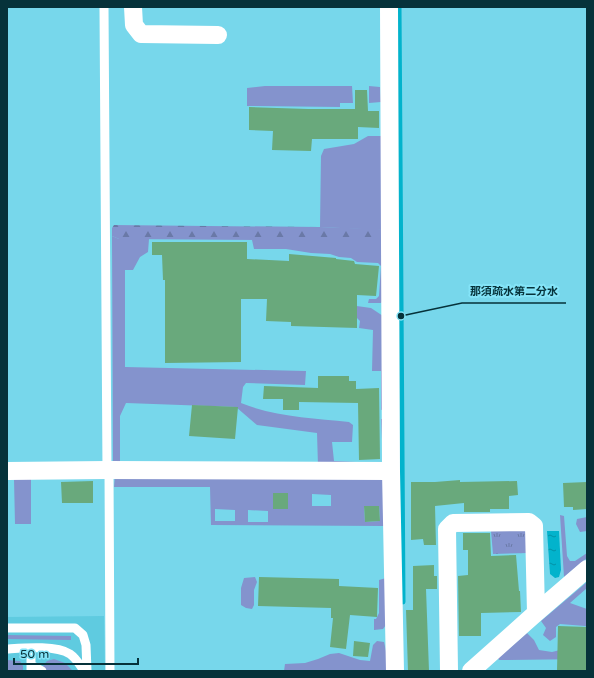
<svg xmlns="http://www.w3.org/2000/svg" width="594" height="678" font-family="'Varela Round','Noto Sans JP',sans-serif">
  <defs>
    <pattern id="forest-firs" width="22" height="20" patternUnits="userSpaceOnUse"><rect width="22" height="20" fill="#8493cd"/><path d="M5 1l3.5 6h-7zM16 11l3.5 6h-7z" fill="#6a79a7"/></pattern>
    <pattern id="park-tufts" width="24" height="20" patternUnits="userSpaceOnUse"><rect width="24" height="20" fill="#8493cd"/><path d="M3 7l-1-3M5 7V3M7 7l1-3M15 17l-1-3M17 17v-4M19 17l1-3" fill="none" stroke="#6a79a7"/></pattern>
    <pattern id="water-ripples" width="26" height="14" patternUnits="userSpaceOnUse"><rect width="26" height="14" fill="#02b3cc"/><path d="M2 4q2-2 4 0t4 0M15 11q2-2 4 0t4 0" fill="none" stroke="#0292a7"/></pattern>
  </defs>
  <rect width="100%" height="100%" fill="#77d7eb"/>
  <path fill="#5fcbe0" d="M104,616L105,671H7V617Z"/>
  <path fill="#8493cd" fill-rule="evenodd" d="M265,86H352L353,103H340V107L247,106V88Z
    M369,86L380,87L381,102L369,103Z
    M368,136H381L382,230L320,227L321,156L324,149L354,144Z
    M112,236L119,239H149L148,252L140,257L133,270H125V367L306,371L305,385L246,383L243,387L241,403C275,417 313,418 349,422L353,425L352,442H332L334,461L378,463H382L383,460L381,419H384L385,463L318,466L317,433L257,425L236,407L126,403L120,416V464L113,465Z
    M252,240H382L384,298L381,303H368L369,299H376L379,296L381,266L378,263L357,262L351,258L339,257L330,254L311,253L286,249H254Z
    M335,303L371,308L383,316L384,409L381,410V371H372L373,330L359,328L360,321L355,316Z
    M115,476H378L385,480L384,526L211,525L210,487H114ZM273,493H288V509H273ZM312,494L331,495V506H312ZM379,506L380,521L365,522L364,507ZM215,509L235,510V521H215ZM248,510L268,511V522H248Z
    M14,479H31V524H15Z
    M560,515L564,516L567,556L570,561H575L587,553V558L564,577Z
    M587,517V531L580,532L576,524L577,519Z
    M255,577L257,582L254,590V605L252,609L246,608L241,605V588L244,578Z
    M386,578V625L383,629L374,630V619H376L379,613V580Z
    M587,582V588L570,603L587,609V627L585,626L560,624L556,627V637L550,641L543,635L546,628L541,621Z
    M527,633L534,640L539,650L552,652L560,650L587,659L499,660L498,658Z
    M7,635L71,636V640L7,639Z
    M377,641L384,642L386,651V671H284L285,664L305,663L318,659L330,654L339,653L360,660L370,661L373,645Z
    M54,659L65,663L73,671H43V666L47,661Z
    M7,660L20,661L23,666V671H7Z"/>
  <path fill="url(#forest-firs)" d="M114,225L320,227L378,229L382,230V240L377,241L119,239L112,236V228Z"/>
  <path fill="url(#park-tufts)" d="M524,530L528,535V553L493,554L491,531Z"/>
  <path fill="url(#water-ripples)" d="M547,531H559L561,570L559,577L555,578L550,574Z"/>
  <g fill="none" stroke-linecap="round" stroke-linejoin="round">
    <path stroke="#02b3cc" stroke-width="5" d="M399,7L403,602"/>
  </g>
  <path fill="#69a97c" d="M355,90H367L368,111H379V128L358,127V139H312L311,151L272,150L273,131L249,130V107L308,109H355Z
    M152,242H247V259L289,261V254L336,258V259L354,261L355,264L379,266L376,296L357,295V328L291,326V322L266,321L267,299H241V362L165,363V280H163L162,255H152Z
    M318,376H349V381H356V389L379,388L380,459L359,460L358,403L299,402V410H283V399H263L264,386L318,388Z
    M192,405L238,407L235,439L189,436Z
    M460,480V482L517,481L518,495L509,496V509H490V512H464V503L435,506L436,545H424L423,539L411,540V482H435Z
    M93,481V503H62L61,482Z
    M587,482V509L573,510V507H564L563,483Z
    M273,493H288V509H273Z
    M364,506H379L380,521L365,522Z
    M463,533H490L491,556L516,555L519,591H520L521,612L481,613V636H459L458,576L468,575V550H463Z
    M434,565V576H437V589H426L429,671H408L406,610H413V566Z
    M259,577L339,579V586L378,588L377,617L350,615L346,649L330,647L333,618H331V608L258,606Z
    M558,626L587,627V671H557Z
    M354,641L370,643L368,657L353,656Z"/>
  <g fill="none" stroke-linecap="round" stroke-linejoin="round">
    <path stroke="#fff" stroke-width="9" d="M104,7L107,470
      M109,470L110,671
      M7,628H75L83,635L86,645L87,671
      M31,648V671
      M7,649C23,648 56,645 70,654C76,658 80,665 84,671
      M31,665L42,671"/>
    <path stroke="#fff" stroke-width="18" d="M133,7L134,25L141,34L218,35
      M389,7L391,471L395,671
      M7,471L107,470L391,471
      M449,671L447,529L453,523L529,522L534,526L536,613
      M471,671L536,613L587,569"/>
  </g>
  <path fill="none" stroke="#06323a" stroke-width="1.5" d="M401 316L462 303H566"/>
  <circle fill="#06323a" stroke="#84e4f8" stroke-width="1.5" cx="401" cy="316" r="4"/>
  <g font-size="11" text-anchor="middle" font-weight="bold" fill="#06323a" stroke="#84e4f8" stroke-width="4" stroke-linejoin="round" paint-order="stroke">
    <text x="514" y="295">那須疏水第二分水</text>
  </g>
  <rect width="594" height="678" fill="none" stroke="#06323a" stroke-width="16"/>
  <path d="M14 658v6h124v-6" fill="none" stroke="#06323a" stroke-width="2"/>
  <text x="20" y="658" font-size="12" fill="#06323a" stroke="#84e4f8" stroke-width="3" paint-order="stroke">50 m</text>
</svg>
